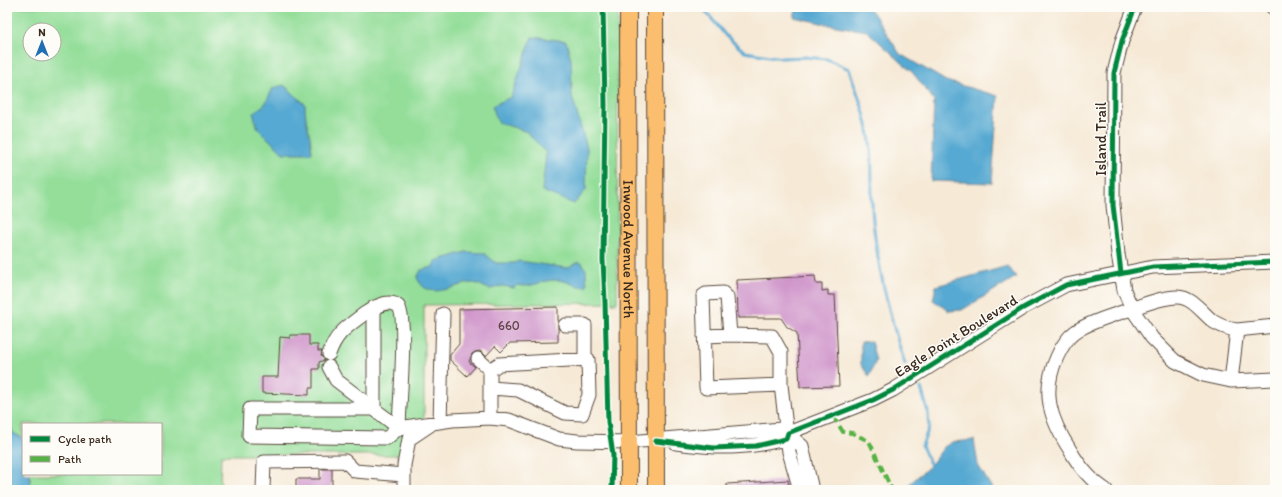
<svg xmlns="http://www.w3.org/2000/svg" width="1282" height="497" font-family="Itim,sans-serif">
  <rect width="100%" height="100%" fill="#fdfcf7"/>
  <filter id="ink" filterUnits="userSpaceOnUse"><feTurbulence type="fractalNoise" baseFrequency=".025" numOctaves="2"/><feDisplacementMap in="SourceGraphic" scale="8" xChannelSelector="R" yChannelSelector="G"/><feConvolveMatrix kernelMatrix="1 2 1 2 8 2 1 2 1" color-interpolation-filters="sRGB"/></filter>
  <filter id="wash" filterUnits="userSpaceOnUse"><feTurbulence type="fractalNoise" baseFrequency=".012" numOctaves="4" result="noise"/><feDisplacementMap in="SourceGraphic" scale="16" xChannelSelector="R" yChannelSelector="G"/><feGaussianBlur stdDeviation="0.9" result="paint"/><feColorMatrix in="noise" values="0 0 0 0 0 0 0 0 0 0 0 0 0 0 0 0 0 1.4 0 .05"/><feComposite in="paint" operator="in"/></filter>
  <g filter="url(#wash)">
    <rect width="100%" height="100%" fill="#f6e9d6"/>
    <path fill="#94de9a" stroke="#68845c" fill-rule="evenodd" d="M7,7H618L617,303L424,305V417L400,455H221L220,490H7ZM30,30H54V54H30ZM23,424H161V474H23Z"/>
    <path fill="#57a9d2" stroke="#496a78" d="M797,7H866L872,11L900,54L946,81L998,96L992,183L931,181L934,100L912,72L867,31L830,25L794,17Z
      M532,37L566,41L571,59L572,96L587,148L586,190L574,204L542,191L546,153L527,132L498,122L492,106L511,97Z
      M284,85L305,104C305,123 311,134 312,153H283L258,129L253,113L265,104L273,88Z
      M466,252L484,253L496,263H514L519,261L567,268L578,262L582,263L586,270L587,286C576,289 569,280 557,280C543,279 532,289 517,285L514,288C510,288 506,286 502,286C498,286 494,289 490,289C484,288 479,283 472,283C453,284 429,303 417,278L421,270L433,267L435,261Z
      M1008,266L1016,277L962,310L949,311L933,300L936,286Z
      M871,341L876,361L869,376L861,365V342Z
      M7,414L13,433L23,438V474H30L31,490H7Z
      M974,440L978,465L993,490H908L907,486L930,466L944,447L952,442Z"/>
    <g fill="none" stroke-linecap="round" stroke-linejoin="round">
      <path stroke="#57a9d2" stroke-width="3" d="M702,7L726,36L745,52L782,58L805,57L827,59L849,69C857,93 867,116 870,142C874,168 870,195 873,221C878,270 890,318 905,364
        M921,388L928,412L929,427L922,446L932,468"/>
    </g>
    <g id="blocks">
      <path fill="#cf94ca" d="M815,276L816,284H822V291L828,290V295H835L839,386L800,387L797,333L787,327L781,318H738L737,280Z
        M558,307V342L510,343L501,352L495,346L486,356L480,351L475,352L472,354L469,362L475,367L467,376L450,360V355L459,344V309Z
        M290,335H309V345H318V351H322L321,356L325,360L319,362V369H313V388H309V395L262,393V377H278L280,337L290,338Z
        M320,469H332V490H296V479H320Z
        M788,480L789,490H727V484Z"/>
    </g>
  </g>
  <g filter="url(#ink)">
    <use href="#blocks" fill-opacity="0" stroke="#57473a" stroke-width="1"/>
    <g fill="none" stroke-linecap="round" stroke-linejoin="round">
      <g stroke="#57473a" stroke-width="15">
        <path id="minor" d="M1135,7L1122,41L1114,73L1113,205L1118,254L1124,290L1132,309L1152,338L1175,361L1203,375L1231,381L1275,379
          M1272,7L1275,8
          M565,325H585V359
          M1237,330L1275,326
          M704,336L730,335
          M329,354C336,333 347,327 364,314C373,308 388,298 398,306C408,316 399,409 399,428L452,420L490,418L509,420L559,439L577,441L629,442L782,429L802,446L812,490
          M478,359L490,370
          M588,359L589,395L582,414L565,413L518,390L490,388V370L499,364Z
          M329,367L336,380L399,428L387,438L249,436L250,409H374V307
          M781,385L706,388L703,296L706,294L723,293L727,297L730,335L772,336L781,352V385L789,452L800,490
          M490,418V388
          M440,422L443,314
          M676,443C718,449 744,449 786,439L788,433L873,400L893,390L1023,308L1066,285L1153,267L1275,262
          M263,490L264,462L345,461L355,471L404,475
          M404,490V465L409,439L430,425
          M1106,490C1090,480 1079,466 1070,450C1050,419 1041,392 1057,357C1061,348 1067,338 1075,332C1089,322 1109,317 1125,311C1140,306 1161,297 1177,297C1193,297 1203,314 1214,322C1221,326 1228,329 1237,330L1231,381"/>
      </g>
      <g stroke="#57473a" stroke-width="18">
        <g id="major">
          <path id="s1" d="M628,7L629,490"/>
          <path d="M655,7L656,490"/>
        </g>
      </g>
      <use href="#minor" stroke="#fff" stroke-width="13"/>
      <use href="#major" stroke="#fabe6e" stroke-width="16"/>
      <path stroke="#57b245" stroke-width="4" stroke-dasharray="8 4" stroke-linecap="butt" d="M833,416L843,432L852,433L869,441L892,490"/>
      <g stroke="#fdfcf7" stroke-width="8">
        <path id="cycleway" d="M603,7L605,104L603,260L605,302L608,422L613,455L612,490
          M1121,273L1113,205L1114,73L1122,41L1135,7
          M656,441L714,448L756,446L786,439L788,433L873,400L893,390L1023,308L1066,285L1153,267L1275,262"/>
      </g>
      <use href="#cycleway" stroke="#00873e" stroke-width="5"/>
    </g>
  </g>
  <g text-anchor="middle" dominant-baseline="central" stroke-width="3" stroke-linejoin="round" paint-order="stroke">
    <g font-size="13" fill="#604449">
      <text x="509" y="325">660</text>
    </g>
    <g font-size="15" fill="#3b2a1e" stroke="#fdfcf7">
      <text transform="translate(1101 139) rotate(-90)">Island Trail</text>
      <text stroke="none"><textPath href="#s1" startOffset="242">Inwood Avenue North</textPath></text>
      <text transform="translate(956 336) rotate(-32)">Eagle Point Boulevard</text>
    </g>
  </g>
  <rect width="1282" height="497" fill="none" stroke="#fdfcf7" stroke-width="24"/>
  <rect x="22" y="423" width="140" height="52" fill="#fdfcf7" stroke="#afa8a0"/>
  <rect x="30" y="436" width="20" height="6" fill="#00873e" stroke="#afa8a0"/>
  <text x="58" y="443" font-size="12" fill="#3b2a1e">Cycle path</text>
  <rect x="30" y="456" width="20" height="6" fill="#57b245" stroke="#afa8a0"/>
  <text x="58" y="463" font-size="12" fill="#3b2a1e">Path</text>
  <g transform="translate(42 42)"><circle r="19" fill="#fdfcf7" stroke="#afa8a0"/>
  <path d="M0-3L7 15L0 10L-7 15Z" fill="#1f6fb2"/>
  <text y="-6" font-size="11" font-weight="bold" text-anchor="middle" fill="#3b2a1e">N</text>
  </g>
</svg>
